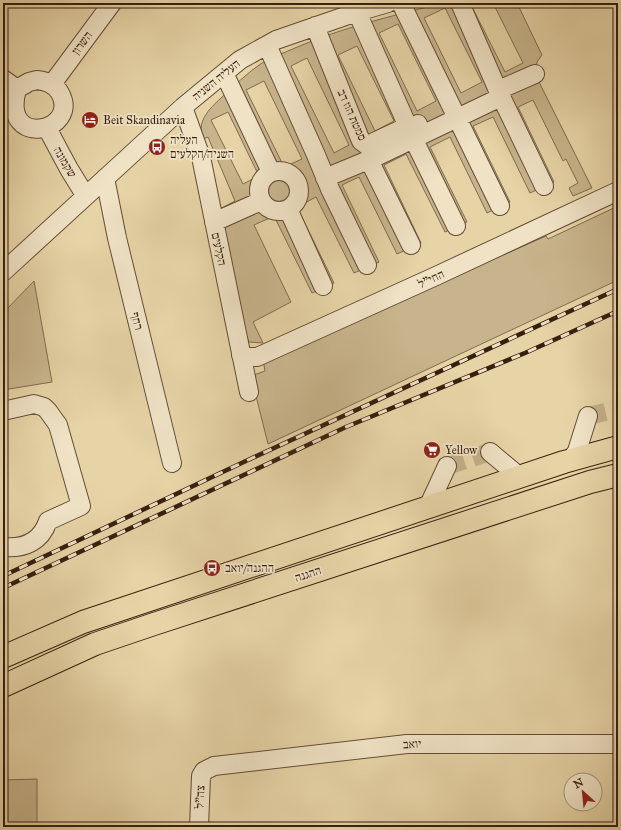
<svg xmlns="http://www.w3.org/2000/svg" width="621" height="830" font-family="'IM FELL Great Primer','Frank Ruhl Libre',serif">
  <rect width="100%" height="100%" fill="#e6d3a6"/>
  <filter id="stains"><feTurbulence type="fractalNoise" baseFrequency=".005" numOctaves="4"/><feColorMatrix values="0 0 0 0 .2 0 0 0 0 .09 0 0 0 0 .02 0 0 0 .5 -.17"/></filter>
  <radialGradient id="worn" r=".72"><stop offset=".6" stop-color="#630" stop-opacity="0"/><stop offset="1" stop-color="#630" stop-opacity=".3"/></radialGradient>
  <path fill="#c8b48c" stroke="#806a4e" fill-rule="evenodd" d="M443,3H474L471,5L505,72L523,63L493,3H517L542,55L537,62L535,74L592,188L573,196L569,188L578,183L566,159L563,161L533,100L518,107L554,182L530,193L493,117L473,126L510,202L487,213L450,137L430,147L467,222L445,232L406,154L384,165L421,243L397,254L359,177L342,185L379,262L354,273L316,197L297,207L334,283L312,293L274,216L254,225L291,302L253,322L263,343L249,342L245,334L218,210L235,201L208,137L203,139C196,122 209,109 221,98C234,86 247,73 262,63C272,57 284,53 295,48C343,27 393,16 443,3ZM445,8L482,82L461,93L424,18ZM398,24L436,101L417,111L379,33ZM357,46L394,121L375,131L338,55ZM307,58L349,145L334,153L291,66ZM264,81L302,159L284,167L246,90ZM228,112L259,176L243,184L211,120Z
    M618,206V280L268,444L251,376L265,371L263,360L546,236L548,239Z
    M34,281L52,382L3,390V313Z
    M37,779V827H3V780Z"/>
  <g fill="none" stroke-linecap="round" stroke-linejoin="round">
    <path stroke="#c3af88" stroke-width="18" stroke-dasharray="18 9" stroke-linecap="butt" d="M588,416L618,409
      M447,466L490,452"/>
    <g stroke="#634c35" stroke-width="20">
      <path id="minor" d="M401,3L500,206
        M460,3L496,86L544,186
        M357,12L413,138L456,226
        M315,26L361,141L369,147L373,157L371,160L372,166L411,245
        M267,45L316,155L330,189L367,265
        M224,73L271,172
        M3,79L17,89
        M37,80C47,81 55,84 60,93C81,132 0,150 17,89L29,82Z
        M52,84L112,3
        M183,107L201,157L249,392
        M47,128L69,169L85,195
        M369,147L372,143L404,128L409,129L418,124
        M259 191a20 20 0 1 1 40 0a20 20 0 1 1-40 0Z
        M105,178L117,238L172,463
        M325,178L378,156L501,97L503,88L535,74
        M288,209L323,286
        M214,222L261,201
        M3,272L183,107L240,60L276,40L357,12L388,3
        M241,355L248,357H257L436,276L618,191
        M3,411L34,404L44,407L48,411L58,425L81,506L48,521C41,542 24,549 3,547
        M490,452L520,477
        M571,460L577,451L588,416
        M428,507L447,466
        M199,827L201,776L204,771L214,766L407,744H618"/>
    </g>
    <g stroke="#371f0f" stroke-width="24">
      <path id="highway" d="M3,657L83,622L564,462L618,447
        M3,686L95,644L154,624L590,482L618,475"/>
    </g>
    <use href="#minor" stroke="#efe2c5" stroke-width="18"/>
    <use href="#highway" stroke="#e6d3a6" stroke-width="22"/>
    <g stroke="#371f0f" stroke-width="4.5">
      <path id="rail" d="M3,576L248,460L618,289
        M3,588L346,427L525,353L618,311"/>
    </g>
    <use href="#rail" stroke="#efe2c5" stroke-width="3" stroke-dasharray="9" stroke-linecap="butt"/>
  </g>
  <defs>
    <g id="hotel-disc" transform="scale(0.9)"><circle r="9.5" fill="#8f2418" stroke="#efe2c5"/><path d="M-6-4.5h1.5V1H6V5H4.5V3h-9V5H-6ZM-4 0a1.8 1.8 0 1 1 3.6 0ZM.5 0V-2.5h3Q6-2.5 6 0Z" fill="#fff"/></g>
    <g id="bus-disc" transform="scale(0.9)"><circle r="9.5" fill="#8f2418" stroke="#efe2c5"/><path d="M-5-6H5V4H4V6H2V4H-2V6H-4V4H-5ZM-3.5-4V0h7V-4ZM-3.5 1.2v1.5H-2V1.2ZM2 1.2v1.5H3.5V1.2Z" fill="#fff"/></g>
    <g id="supermarket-disc" transform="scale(0.9)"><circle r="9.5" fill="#8f2418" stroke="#efe2c5"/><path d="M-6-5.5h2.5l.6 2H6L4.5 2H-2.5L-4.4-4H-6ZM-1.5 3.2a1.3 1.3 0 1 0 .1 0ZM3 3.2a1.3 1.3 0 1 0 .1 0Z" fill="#fff"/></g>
  </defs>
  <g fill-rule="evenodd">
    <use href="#hotel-disc" x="90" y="120"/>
    <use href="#bus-disc" x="157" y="147"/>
    <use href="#supermarket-disc" x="432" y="450"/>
    <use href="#bus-disc" x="212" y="568"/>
  </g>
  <g text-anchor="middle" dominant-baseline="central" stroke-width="3.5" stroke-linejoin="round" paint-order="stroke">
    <g font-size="12" fill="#371f0f" stroke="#efe2c5">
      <text transform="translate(82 43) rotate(-53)">השרון</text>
      <text transform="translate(216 80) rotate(-39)">העליה השניה</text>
      <text transform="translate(352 115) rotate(66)">סמטת הוז דב</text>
      <text transform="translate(65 162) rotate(60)">שקמונה</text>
      <text transform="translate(219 249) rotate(78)">הקלעים</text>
      <text transform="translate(431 279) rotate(-25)">החי"ל</text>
      <text transform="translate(137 321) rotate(76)">רחף</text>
      <text transform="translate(308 574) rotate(-18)">ההגנה</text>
      <text transform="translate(412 744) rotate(-3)">יואב</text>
      <text transform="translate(200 797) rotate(-88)">צה"ל</text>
    </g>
    <g font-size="12" fill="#371f0f" stroke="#efe2c5" text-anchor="start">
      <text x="103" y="120">Beit Skandinavia</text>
      <text x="170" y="140">העליה<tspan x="170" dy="14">השניה/הקלעים</tspan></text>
      <text x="445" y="450">Yellow</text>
      <text x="225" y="568">ההגנה/יואב</text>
    </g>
  </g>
  <rect width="621" height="830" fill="none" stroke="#e6d3a6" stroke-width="16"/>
  <rect x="4" y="4" width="613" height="822" fill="none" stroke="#371f0f" stroke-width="2"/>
  <rect x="8" y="8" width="605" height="814" fill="none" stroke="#371f0f"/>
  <g transform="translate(583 792) rotate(333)"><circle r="19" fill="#efe2c5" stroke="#a5947c"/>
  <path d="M0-3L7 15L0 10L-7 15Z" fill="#8f2418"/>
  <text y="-6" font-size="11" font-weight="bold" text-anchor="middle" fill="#371f0f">N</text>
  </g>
  <rect width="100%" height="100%" filter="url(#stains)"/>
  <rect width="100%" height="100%" fill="url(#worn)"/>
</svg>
